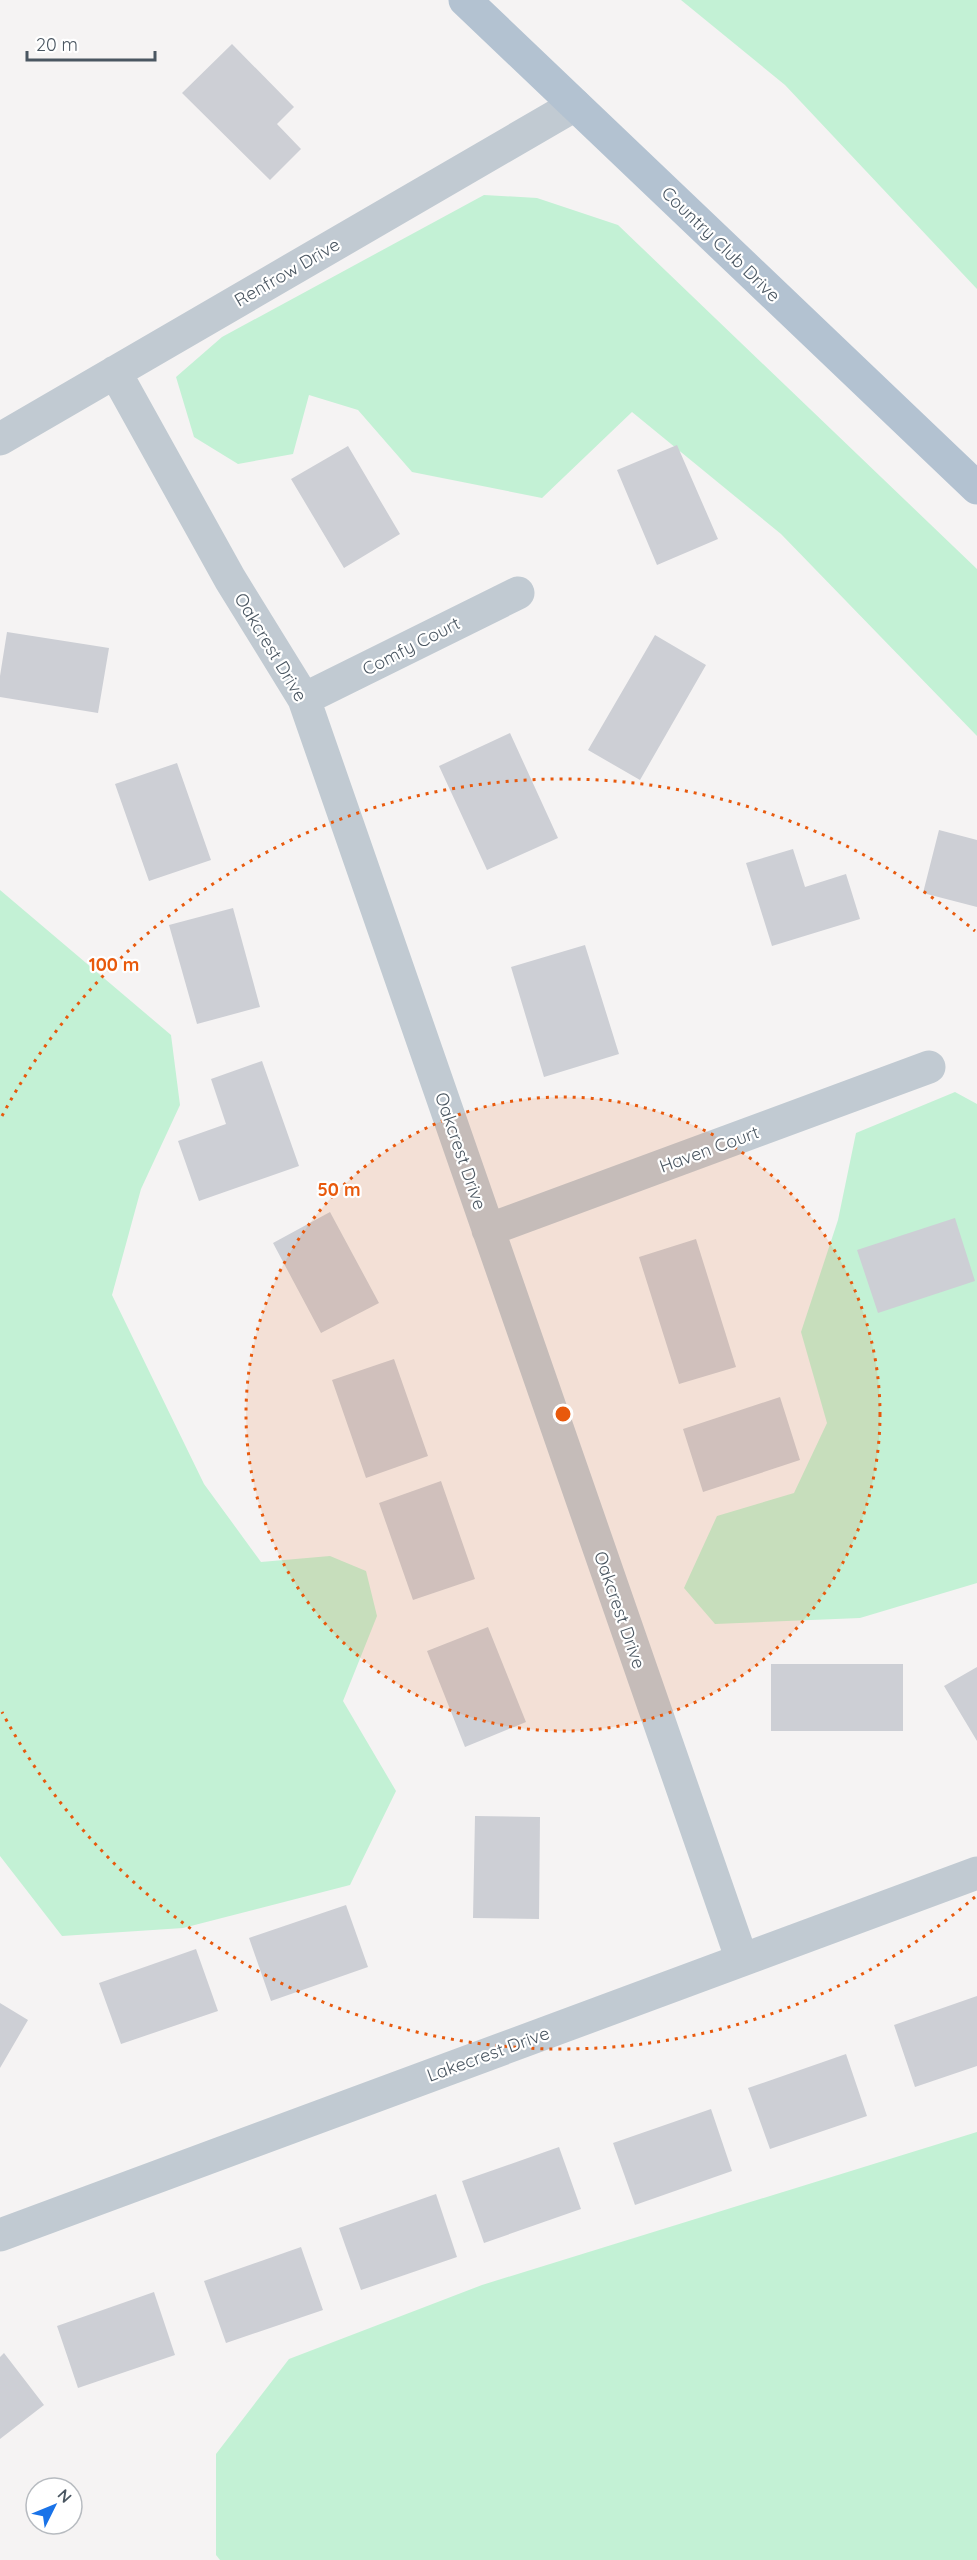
<svg xmlns="http://www.w3.org/2000/svg" width="977" height="2560" font-family="Quicksand,sans-serif">
  <rect width="100%" height="100%" fill="#f5f3f3"/>
  <path fill="#c3f1d5" d="M681,0H977V289L785,85Z
    M484,195L537,198L618,225L977,569V736L781,534L632,412L542,498L412,472L358,410L309,395L293,454L238,464L194,437L176,377L222,337Z
    M0,890L171,1035L180,1105L141,1189L112,1295L204,1484L261,1562L330,1556L366,1571L377,1616L343,1701L396,1791L350,1885L183,1928L62,1936L0,1856Z
    M955,1092L977,1104V1583L860,1618L715,1624L684,1588L717,1516L794,1493L827,1423L801,1332L838,1220L856,1133Z
    M977,2132V2560H220L216,2555V2454L289,2359L482,2285Z"/>
  <path fill="#cdcfd5" d="M232,44L294,107L277,124L301,149L270,180L182,93Z
    M677,445L718,539L657,565L617,470Z
    M348,446L400,534L344,568L291,479Z
    M7,632L109,648L98,713L0,697V676Z
    M655,635L706,665L640,780L588,750Z
    M510,733L558,838L487,870L439,766Z
    M177,763L211,860L149,881L115,784Z
    M939,830L977,840V907L923,893Z
    M793,849L805,887L846,874L860,919L772,946L746,863Z
    M233,908L260,1007L197,1024L169,925Z
    M585,945L619,1054L544,1077L511,967Z
    M262,1061L299,1166L199,1201L178,1141L226,1124L211,1079Z
    M330,1212L379,1303L321,1333L273,1243Z
    M955,1218L975,1281L878,1313L857,1250Z
    M696,1239L736,1367L679,1384L639,1257Z
    M394,1359L428,1456L366,1478L332,1380Z
    M780,1397L800,1460L703,1492L683,1429Z
    M441,1481L475,1579L413,1600L379,1503Z
    M488,1627L526,1722L465,1747L427,1651Z
    M771,1664H903V1731H771Z
    M977,1667V1741L944,1686Z
    M475,1816L540,1817L539,1919L473,1918Z
    M346,1905L368,1967L271,2001L249,1938Z
    M196,1949L218,2011L121,2044L99,1983Z
    M977,1996V2066L915,2087L894,2025Z
    M0,2003L28,2020L0,2068Z
    M846,2054L867,2116L770,2149L748,2088Z
    M711,2109L732,2171L635,2205L613,2143Z
    M559,2147L581,2209L484,2243L462,2181Z
    M436,2194L457,2257L361,2290L339,2228Z
    M301,2247L323,2310L226,2343L204,2281Z
    M154,2292L175,2355L78,2388L57,2326Z
    M4,2353L44,2405L0,2439V2357Z"/>
  <g fill="none" stroke-linecap="round" stroke-linejoin="round">
    <path stroke="#c1cad2" stroke-width="33" d="M115,372L230,579L304,699L742,1960
      M0,439L575,105
      M304,699L518,593
      M488,1230L929,1067
      M0,2235L977,1873"/>
    <path stroke="#b3c2d1" stroke-width="33" d="M465,0L977,488"/>
  </g>
  <circle cx="563" cy="1414" r="317" fill="#e8590c" fill-opacity=".12"/>
  <g fill="none" stroke="#e8590c" stroke-width="3" stroke-dasharray="3 6">
    <circle cx="563" cy="1414" r="317"/>
    <path d="M975 1897A635 635 0 0 1 2 1712M2 1116A635 635 0 0 1 975 931"/>
  </g>
  <g text-anchor="middle" dominant-baseline="central" stroke-width="4.5" stroke-linejoin="round" paint-order="stroke">
    <g font-size="18" fill="#4a5661" stroke="#fff">
      <text transform="translate(721 244) rotate(44)">Country Club Drive</text>
      <text transform="translate(287 272) rotate(-30)">Renfrow Drive</text>
      <text transform="translate(411 646) rotate(-27)">Comfy Court</text>
      <text transform="translate(271 647) rotate(59)">Oakcrest Drive</text>
      <text transform="translate(709 1149) rotate(-20)">Haven Court</text>
      <text transform="translate(461 1151) rotate(71)">Oakcrest Drive</text>
      <text transform="translate(620 1610) rotate(71)">Oakcrest Drive</text>
      <text transform="translate(488 2054) rotate(-20)">Lakecrest Drive</text>
    </g>
  </g>
  <circle cx="563" cy="1414" r="9" fill="#e8590c" stroke="#fff" stroke-width="3"/>
  <g font-size="18" text-anchor="middle" font-weight="bold" fill="#e8590c" stroke="#fff" stroke-width="4.5" stroke-linejoin="round" paint-order="stroke">
    <text x="114" y="971">100 m</text>
    <text x="339" y="1196">50 m</text>
  </g>
  <g transform="translate(54 2506) rotate(47)"><circle r="28" fill="#ffffff" stroke="#b7bbc0" stroke-width="1.5"/>
  <path d="M0-4.5L10 22L0 15L-10 22Z" fill="#1a73e8"/>
  <text y="-9" font-size="16" font-weight="bold" text-anchor="middle" fill="#4a5661">N</text>
  </g>
  <path d="M27 51v9h128v-9" fill="none" stroke="#4a5661" stroke-width="3"/>
  <text x="36" y="51" font-size="18" fill="#4a5661" stroke="#ffffff" stroke-width="4.5" paint-order="stroke">20 m</text>
</svg>
